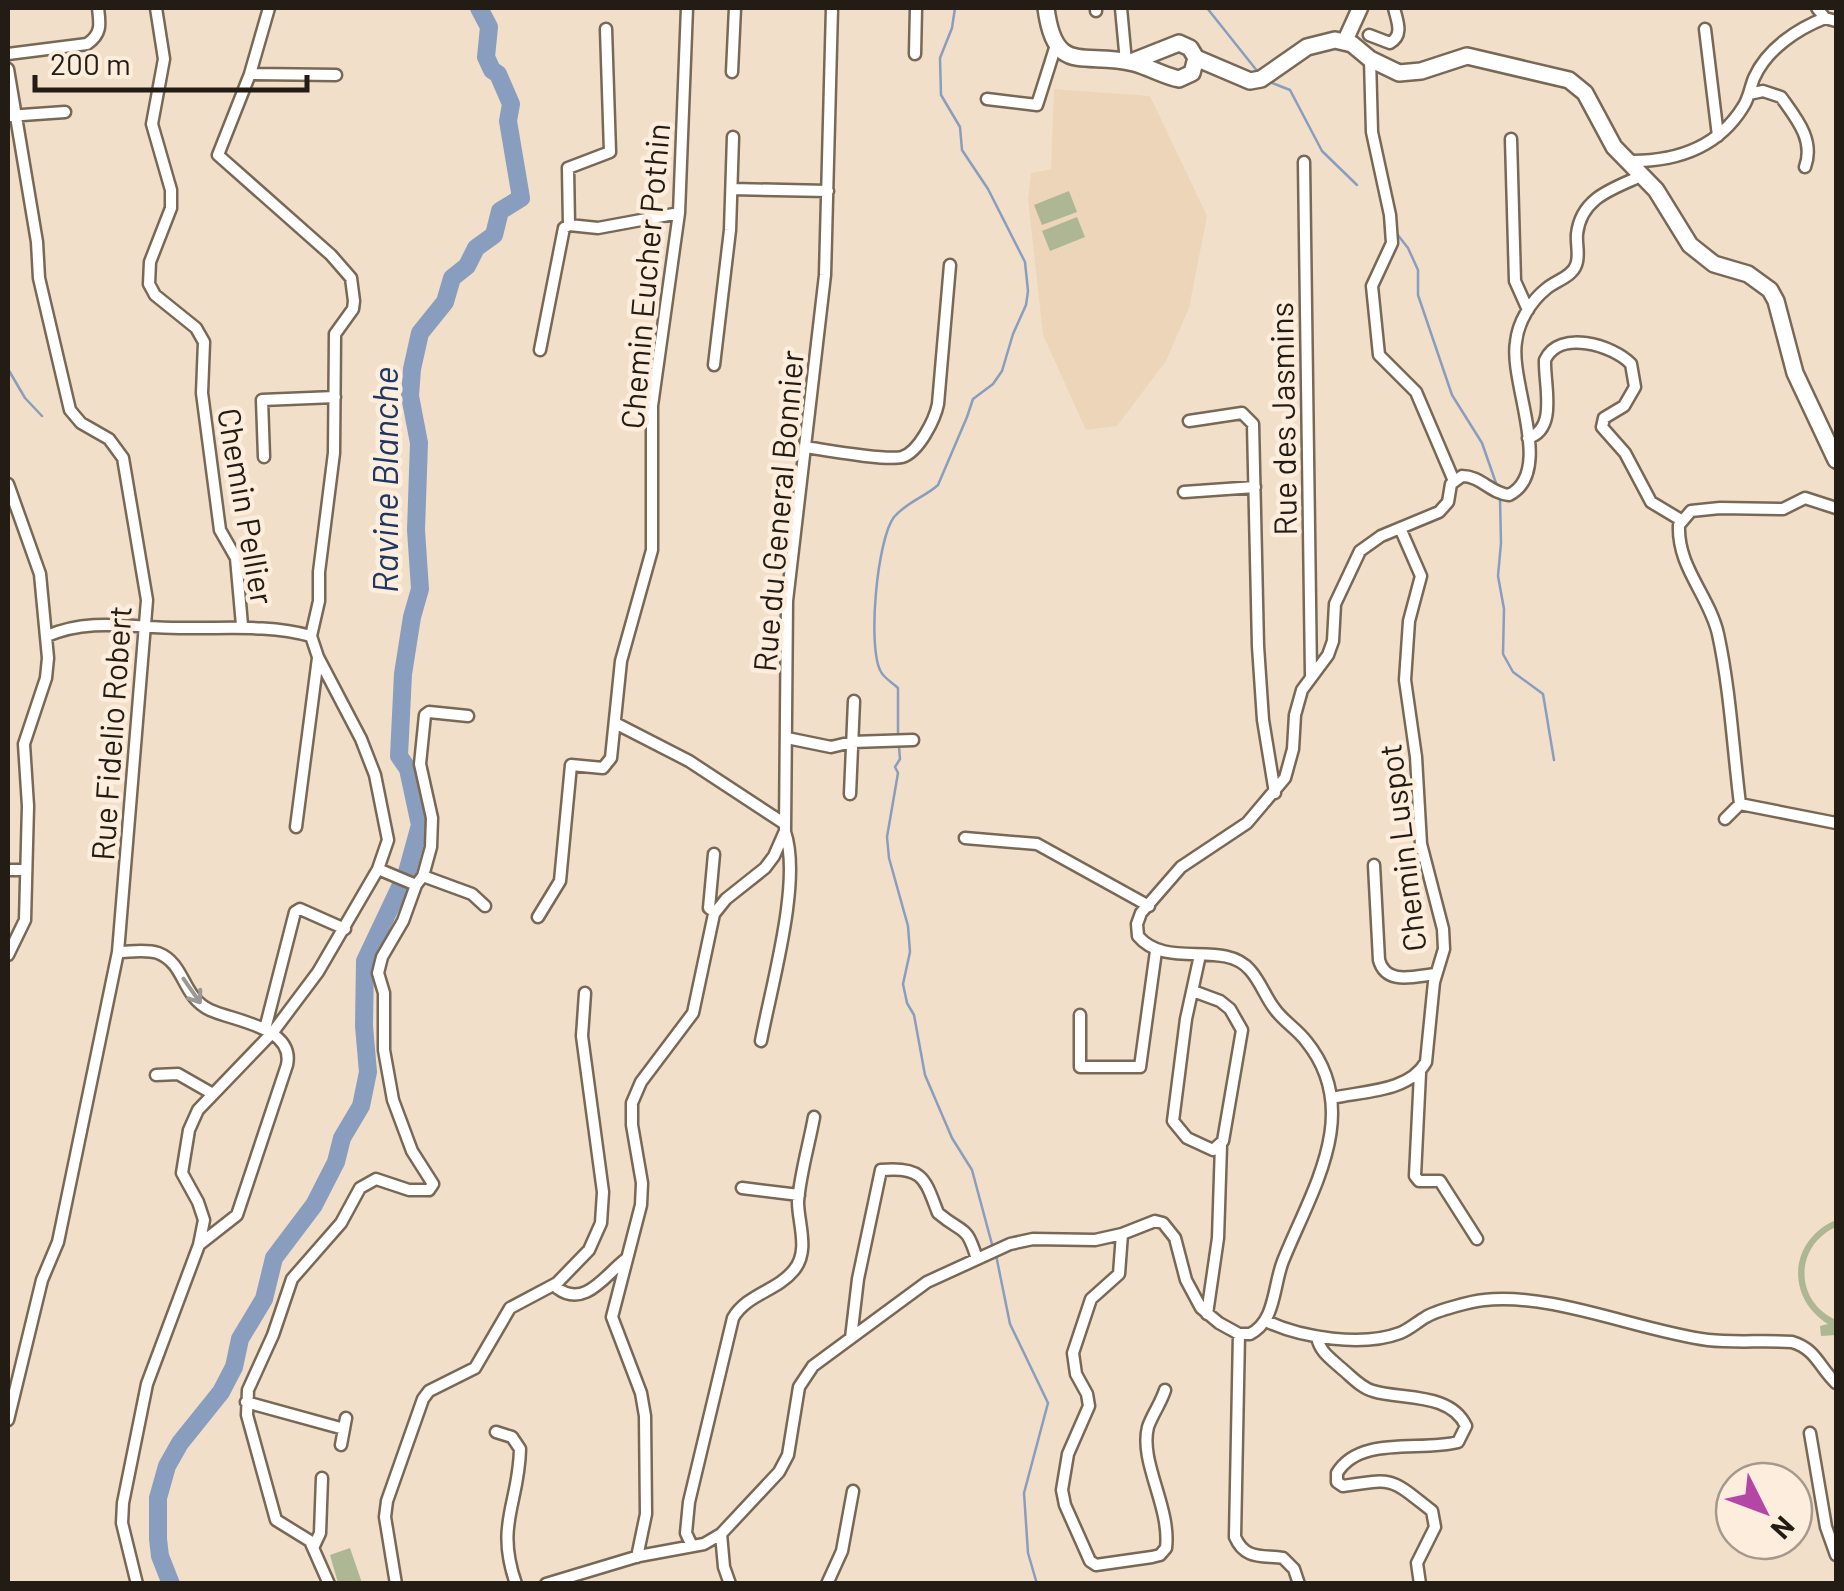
<svg xmlns="http://www.w3.org/2000/svg" width="1844" height="1591" font-family="Barlow,sans-serif">
  <rect width="100%" height="100%" fill="#f2dfca"/>
  <path fill="#edd5ba" d="M1054,89L1150,96L1207,216L1189,308L1166,361L1117,426L1086,430L1043,335L1028,199L1031,173L1051,169Z"/>
  <path fill="#adb794" d="M1069,191L1077,212L1042,225L1034,205Z
    M1077,217L1085,237L1050,251L1042,231Z
    M1836,1220V1227C1794,1246 1794,1301 1836,1320V1335L1821,1336L1820,1326L1828,1324C1785,1297 1789,1240 1836,1220Z
    M350,1548L362,1583H338L330,1555Z"/>
  <g fill="none" stroke-linecap="round" stroke-linejoin="round">
    <path stroke="#899dbf" stroke-width="2.5" d="M1207,8L1258,72
      M1267,81L1290,90L1322,151L1357,185
      M1397,234L1408,248L1418,270V295L1452,395L1482,443L1497,486
      M8,369L25,398L42,416
      M1500,499L1501,543L1498,576L1504,609L1503,654L1513,672L1543,694L1554,760
      M898,739V688C892,682 885,679 881,672C867,648 877,539 894,517C908,501 925,497 938,485L967,417L973,399L993,384L1002,371L1013,334L1026,305L1028,291L1025,262L988,189L962,150L960,127L941,95L940,58L952,28L955,8
      M899,747L900,759L895,767L898,773L887,837L889,858L908,926L910,952L903,984L907,1003L914,1015L925,1075L952,1138L972,1170L993,1248
      M996,1255L1010,1324L1048,1403L1024,1493L1028,1553L1037,1584"/>
    <path stroke="#899dbf" stroke-width="18" d="M406,876L420,825L408,769L399,756L403,674L412,617L420,589L416,530L419,443L410,396L412,369L420,333L445,302L452,278L467,266L476,248L494,235L500,211L521,198L508,121L511,104L498,74L492,70L486,57L489,27L479,8
      M171,1584L160,1556L158,1539V1498L167,1466L180,1443L221,1392L234,1367L240,1339L264,1299L274,1258L314,1205L336,1162L342,1138L361,1106L368,1072L364,1026L365,961L400,887"/>
    <g stroke="#786856" stroke-width="15">
      <path id="street" d="M156,8L164,59L152,124L171,190V208L150,262L149,284L155,295L196,328L204,342L202,393L220,530L236,558L242,625
        M1096,8V11
        M1121,8L1126,62
        M1817,8L1825,18L1836,21
        M1705,29L1718,136
        M1369,35L1390,43C1404,35 1397,21 1394,8
        M8,54L87,44C102,34 100,24 98,8
        M915,54L916,8
        M1370,59L1372,132L1390,215L1392,243L1372,286L1379,355L1416,392L1454,481
        M8,69L37,242L39,278L70,410L81,423L109,439L123,458L147,600L118,952L58,1242L42,1280L8,1420
        M732,72L735,8
        M250,74L336,75
        M1749,94L1763,91L1781,97C1796,118 1815,140 1805,167
        M987,99L1037,105L1056,45
        M8,116L65,112
        M1511,139L1515,281L1528,310
        M1627,161C1673,162 1717,149 1743,107C1749,98 1750,88 1754,78C1767,49 1797,29 1825,18
        M1304,162L1311,675
        M732,189L828,191
        M569,225L568,168L610,152L606,29
        M540,350L564,228L569,225L598,228L679,213
        M714,365L730,230L733,137
        M1189,421L1242,413L1253,424L1258,646L1263,720L1275,793
        M1528,438C1558,429 1544,385 1545,360C1559,329 1613,345 1631,364L1635,387L1624,406L1604,418L1602,427L1625,453L1651,502L1681,520
        M805,447C826,450 885,461 902,457C919,452 935,419 938,404L950,265
        M264,457L262,400L335,397
        M8,484L40,574L48,658L46,678L24,744L28,806L25,920L8,955
        M1184,492L1255,487
        M47,636C90,617 133,628 179,628C224,629 267,624 311,636
        M615,723L689,761L785,824
        M787,738L831,747L852,742L913,740
        M850,794L854,701
        M1740,804C1733,748 1730,689 1718,634C1709,595 1677,567 1679,525L1691,511L1720,508L1783,509L1805,498L1836,508
        M1725,819L1740,804L1836,823
        M296,827L318,658
        M965,838L1037,844L1149,906
        M714,854L709,908L715,912
        M1374,865L1379,960C1386,986 1415,976 1436,974
        M8,870H25
        M423,876L472,894L485,906
        M416,885L423,876L431,847L432,818L420,764L425,715L429,712L468,716
        M538,917L560,881L571,765L603,768L611,758L621,661L652,550V406L679,213L687,8
        M118,952C130,952 146,949 158,953C186,964 181,996 210,1010C234,1021 295,1027 287,1065L237,1215L200,1244
        M1193,991L1220,1001L1230,1009L1242,1030L1223,1141L1213,1150L1187,1138L1173,1121L1186,1019L1200,955
        M585,993L582,1036L603,1192L601,1223L589,1250L557,1283V1288C585,1309 606,1274 626,1259
        M1080,1015V1067H1140L1156,951
        M265,1029L295,912L300,909L345,929
        M761,1041C771,987 802,881 785,832
        M1420,1073L1415,1176L1419,1181H1440L1477,1239
        M156,1075L178,1074L213,1094
        M1332,1098C1363,1091 1409,1092 1426,1062L1434,982L1444,949L1443,929L1421,844L1416,757L1405,680L1409,621L1421,576L1400,528
        M742,1188L799,1195
        M1122,1234L1119,1274L1091,1299L1073,1353L1076,1374L1087,1394L1089,1406L1068,1454L1062,1490L1065,1505L1090,1561L1096,1565L1152,1557L1160,1555L1166,1548C1171,1507 1139,1462 1148,1427C1152,1415 1161,1403 1165,1390
        M1207,1314L1218,1238L1221,1145
        M1266,1321C1301,1338 1363,1347 1400,1333C1410,1329 1417,1322 1426,1317C1435,1311 1472,1301 1484,1300C1552,1292 1639,1331 1708,1340C1735,1343 1764,1340 1792,1342C1816,1349 1819,1367 1836,1383
        M1239,1334L1235,1537C1245,1560 1262,1555 1283,1558L1294,1569L1299,1584
        M1317,1337C1320,1352 1330,1358 1341,1368C1351,1376 1361,1388 1373,1391C1402,1400 1450,1392 1466,1426L1458,1442C1421,1452 1360,1435 1337,1473V1482L1343,1486C1395,1478 1390,1478 1432,1511L1435,1527L1417,1563L1420,1584
        M851,1338L858,1279L881,1170C924,1166 925,1180 938,1213C964,1235 966,1223 977,1259
        M246,1402L344,1429
        M496,1432L512,1437L520,1449C519,1504 495,1524 516,1584
        M1810,1433L1826,1527L1836,1555
        M341,1445L346,1418
        M721,1534L724,1567L730,1584
        M314,1546L320,1533L322,1478
        M692,1546L686,1533L689,1502L733,1318C747,1294 777,1291 794,1270C810,1251 798,1223 798,1202C800,1174 809,1145 814,1117
        M637,1557L646,1514L645,1416L641,1393L612,1317L641,1205L642,1183L632,1125V1103L641,1082L693,1013L714,914L726,899L765,868L774,856L785,831L787,601L825,275L832,8
        M137,1584L122,1523L123,1503L147,1384L199,1245L204,1220L198,1202L182,1173L189,1130L198,1110L273,1032L318,972L378,869L388,840L375,775L361,739L318,657L311,636L319,601V572L334,453L335,334L353,309L354,301L351,278L331,255L218,155L250,74L269,8
        M329,1584L310,1541L276,1520L247,1415L248,1390L273,1335L292,1279L341,1223L360,1188L376,1179L409,1190H429L433,1184L412,1151L393,1100L384,1050V993L378,973L382,957L403,921L416,885L378,869
        M396,1584L385,1517L387,1501L423,1399L429,1391L475,1368L510,1308L557,1283
        M546,1584L639,1556L704,1544L721,1534L779,1472L788,1455L799,1387L813,1366L927,1282L1010,1244L1033,1239L1095,1240L1122,1234L1155,1221L1163,1223L1175,1238L1186,1280L1201,1308L1219,1323L1239,1334H1250C1276,1321 1273,1286 1283,1261C1311,1191 1364,1112 1306,1041C1297,1029 1283,1021 1274,1008C1265,996 1260,981 1250,970C1224,939 1166,970 1138,936L1137,924L1141,913L1181,867L1247,823L1285,778L1293,749L1295,715L1302,690L1328,655L1333,641L1335,604L1360,551L1381,536L1439,512L1448,502L1451,484L1462,476C1481,476 1490,493 1509,495C1555,472 1509,383 1516,342C1518,322 1531,301 1546,289C1555,281 1572,277 1576,265C1580,256 1576,244 1577,234C1581,198 1612,189 1641,176
        M827,1584L842,1551L853,1491"/>
    </g>
    <g stroke="#786856" stroke-width="19">
      <path id="secondary" d="M1345,41L1360,8"/>
    </g>
    <g stroke="#786856" stroke-width="20">
      <path id="primary" d="M1046,8C1055,78 1085,50 1134,63C1149,67 1164,76 1179,79L1192,73L1196,58L1190,48L1179,43L1131,62
        M1196,58L1250,81L1261,79L1307,47L1335,40L1352,44L1370,59L1399,73L1421,71L1467,56L1569,80L1585,93L1614,147L1656,190L1690,245L1714,264L1748,274L1770,290L1776,301L1795,373L1836,460"/>
    </g>
    <use href="#street" stroke="#fff" stroke-width="10"/>
    <use href="#secondary" stroke="#fff" stroke-width="14"/>
    <use href="#primary" stroke="#fff" stroke-width="15"/>
  </g>
  <defs><path id="oneway-shaft" d="M-6 0H5M1.5-3L5.5 0L1.5 3" fill="none" stroke-width="1.6" stroke-linecap="round" stroke-linejoin="round" transform="scale(2.5)"/></defs>
  <use stroke="#9c9995" href="#oneway-shaft" transform="translate(192 991) rotate(55)"/>
  <g text-anchor="middle" dominant-baseline="central" stroke-width="9" stroke-linejoin="round" paint-order="stroke">
    <g font-size="32" fill="#221c14" stroke="#fceddc">
      <text transform="translate(644 276) rotate(-85)">Chemin Eucher Pothin</text>
      <text transform="translate(1282 419) rotate(-91)">Rue des Jasmins</text>
      <text transform="translate(247 506) rotate(80)">Chemin Pellier</text>
      <text transform="translate(777 511) rotate(-85)">Rue du General Bonnier</text>
      <text transform="translate(110 733) rotate(-86)">Rue Fidelio Robert</text>
      <text transform="translate(1401 848) rotate(-97)">Chemin Luspot</text>
    </g>
    <g font-size="35" font-style="italic" fill="#1d3662" stroke="#fceddc">
      <text transform="translate(384 480) rotate(-90)">Ravine Blanche</text>
    </g>
  </g>
  <rect width="1844" height="1591" fill="none" stroke="#221c14" stroke-width="20"/>
  <g transform="translate(1764 1511) rotate(132)"><circle r="48" fill="#fceddc" stroke="#a5998c" stroke-width="2.5"/>
  <path d="M0-8L18 38L0 25L-18 38Z" fill="#b446a5"/>
  <text y="-15" font-size="28" font-weight="bold" text-anchor="middle" fill="#221c14">N</text>
  </g>
  <path d="M35 75v15h272v-15" fill="none" stroke="#221c14" stroke-width="5"/>
  <text x="50" y="75" font-size="30" fill="#221c14" stroke="#fceddc" stroke-width="8" paint-order="stroke">200 m</text>
</svg>
